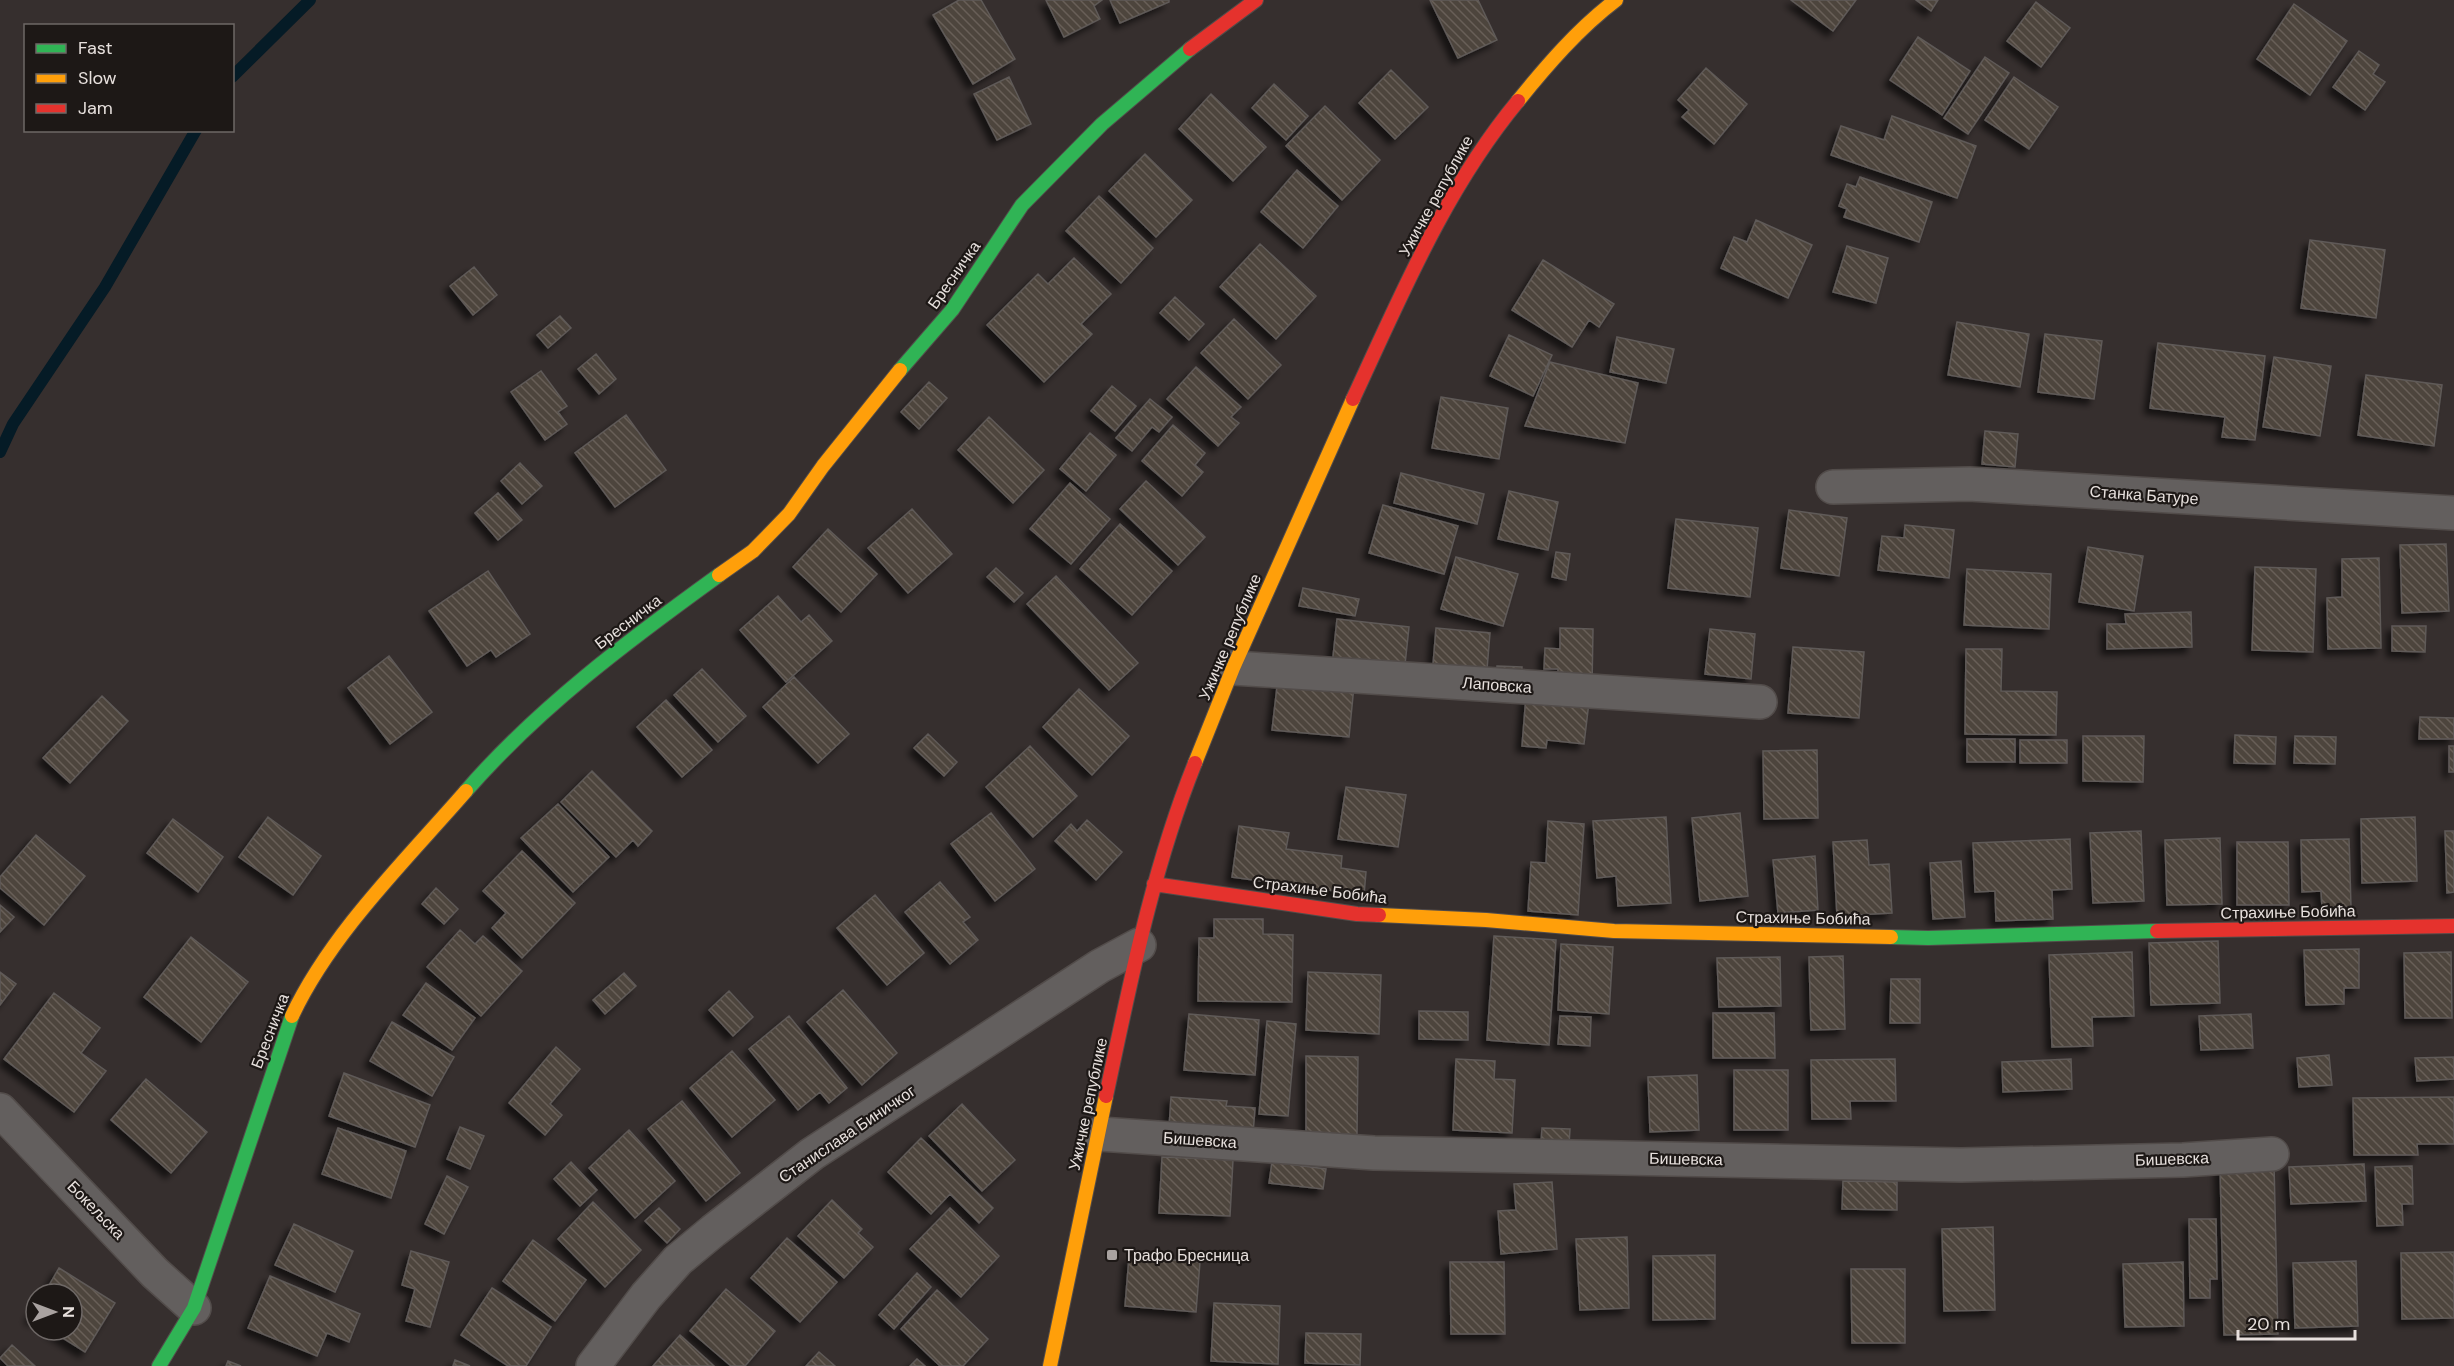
<svg xmlns="http://www.w3.org/2000/svg" width="2454" height="1366" font-family="'DM Sans',sans-serif">
  <defs>
    <pattern id="building-back-hatch" width="6" height="6" patternUnits="userSpaceOnUse" patternTransform="scale(1.5)"><rect width="6" height="6" fill="#4d443c"/><path d="M-1 5l2 2M0 0l6 6M5-1l2 2" fill="none" stroke="#675f58"/></pattern>
    <filter id="shadow"><feDropShadow dx="-5.5" dy="5.5" stdDeviation="3" flood-color="#0009"/></filter>
  </defs>
  <rect width="100%" height="100%" fill="#362f2e"/>
  <g fill="none" stroke-linecap="round" stroke-linejoin="round">
    <path stroke="#051b26" stroke-width="12" d="M232,77L310,0
      M0,452L13,424L105,287L196,130"/>
  </g>
  <path fill="url(#building-back-hatch)" stroke="#5f5a58" stroke-width="1.5" filter="url(#shadow)" d="M959,0H981L1015,59L973,84L933,15Z
    M1046,0H1102L1094,6L1100,19L1064,37Z
    M1110,0H1169V2L1120,23Z
    M1430,0H1478L1497,40L1458,58Z
    M1791,0H1856L1833,31Z
    M1916,0H1938L1931,11Z
    M2036,2L2070,28L2041,67L2007,41Z
    M2294,4L2347,41L2310,95L2257,59Z
    M1918,37L1970,71L1942,115L1890,80Z
    M2359,51L2379,65L2373,74L2385,82L2365,110L2333,87Z
    M1985,57L2009,73L1968,134L1944,118Z
    M1706,68L1747,104L1714,144L1682,117L1689,110L1678,100Z
    M1391,70L1428,107L1395,139L1359,103Z
    M1009,77L1031,124L997,140L974,94Z
    M2014,77L2058,107L2029,149L1985,120Z
    M1274,84L1308,116L1286,140L1252,108Z
    M1211,94L1266,147L1233,181L1179,129Z
    M1325,106L1380,160L1342,200L1286,146Z
    M1892,116L1976,146L1957,198L1831,155L1841,126L1884,140Z
    M1145,154L1192,200L1156,237L1109,191Z
    M1297,170L1338,206L1303,248L1261,212Z
    M1860,177L1932,202L1919,242L1844,217L1847,209L1839,206L1847,184L1856,187Z
    M1099,196L1153,248L1121,283L1066,231Z
    M1756,220L1812,245L1788,298L1721,268L1734,237L1747,242Z
    M2310,240L2385,250L2376,318L2301,308Z
    M1260,244L1316,296L1276,339L1220,287Z
    M1847,246L1888,258L1876,303L1833,292Z
    M1074,258L1111,294L1081,324L1092,334L1044,382L987,325L1038,274L1048,284Z
    M1543,260L1614,304L1599,327L1589,320L1572,347L1512,310Z
    M474,267L497,295L473,315L450,286Z
    M1175,297L1204,324L1189,340L1160,313Z
    M560,316L571,328L548,348L537,335Z
    M1234,319L1281,365L1248,399L1201,353Z
    M1957,322L2029,334L2020,387L1948,375Z
    M2045,334L2102,341L2094,399L2038,392Z
    M1509,335L1552,355L1533,396L1490,376Z
    M1617,337L1674,349L1666,383L1610,372Z
    M2158,343L2265,356L2255,440L2222,437L2225,417L2150,408Z
    M596,354L616,379L599,394L578,369Z
    M2274,357L2331,366L2320,436L2263,427Z
    M1550,362L1638,383L1625,443L1525,426Z
    M1196,367L1241,407L1231,417L1239,423L1218,446L1167,399Z
    M541,371L567,406L558,412L567,424L545,440L511,392Z
    M2366,375L2442,385L2434,446L2358,435Z
    M929,382L947,398L919,429L901,412Z
    M1112,386L1136,406L1115,431L1091,411Z
    M1441,397L1508,408L1499,459L1432,448Z
    M1150,399L1172,417L1159,432L1152,427L1132,451L1116,438Z
    M626,415L666,470L615,507L575,453Z
    M989,417L1044,470L1013,503L958,450Z
    M1173,425L1205,453L1195,465L1203,472L1182,496L1142,461Z
    M1985,431L2018,434L2015,467L1982,464Z
    M1090,433L1116,455L1086,491L1060,469Z
    M520,463L542,486L522,504L501,481Z
    M1401,473L1484,494L1477,524L1394,503Z
    M1146,481L1205,537L1178,565L1120,509Z
    M1070,483L1110,519L1071,564L1030,529Z
    M1509,491L1558,502L1548,550L1498,539Z
    M498,493L522,520L498,540L475,513Z
    M1383,505L1458,526L1444,574L1369,553Z
    M912,509L952,554L908,593L868,548Z
    M1789,510L1847,518L1839,576L1781,568Z
    M1676,519L1758,528L1750,597L1668,588Z
    M1120,524L1172,571L1132,615L1080,569Z
    M1905,525L1954,530L1949,578L1878,570L1882,536L1904,538Z
    M828,529L877,574L841,612L793,567Z
    M2446,544L2449,611L2402,613L2400,545Z
    M2088,547L2143,556L2134,611L2079,602Z
    M1556,552L1570,554L1566,580L1552,577Z
    M1456,557L1518,574L1503,626L1441,609Z
    M2379,558L2381,648L2328,649L2327,598L2342,597V559Z
    M2255,567L2316,569L2313,652L2252,650Z
    M996,568L1023,593L1014,602L987,577Z
    M1967,569L2051,574L2049,629L1964,625Z
    M488,571L530,634L496,657L491,650L467,666L429,611Z
    M1056,576L1138,663L1109,690L1027,604Z
    M1303,588L1359,599L1355,616L1299,606Z
    M778,596L801,622L809,615L832,641L786,682L740,630Z
    M2191,612L2192,647L2107,649V624H2126L2125,614Z
    M1337,619L1409,627L1404,674L1332,666Z
    M2392,626H2426L2425,652L2392,651Z
    M1436,628L1490,633L1486,681L1432,677Z
    M1560,628L1593,629L1592,687H1558V669H1544L1545,648L1560,649Z
    M1710,629L1755,634L1751,679L1705,674Z
    M1793,647L1864,652L1859,718L1788,713Z
    M1966,649H2002L2001,691L2057,692L2056,735L1965,734Z
    M389,656L432,712L390,744L348,688Z
    M1497,666L1522,667L1521,684L1496,682Z
    M702,669L746,716L718,742L674,695Z
    M794,677L849,734L818,763L763,707Z
    M1278,678L1354,686L1349,737L1272,730Z
    M1079,689L1129,736L1092,775L1043,727Z
    M102,696L128,721L70,783L43,758Z
    M1526,696L1589,702L1584,744L1547,740L1546,748L1522,746Z
    M666,700L712,750L682,777L637,727Z
    M2420,717L2454,718V739H2419Z
    M928,734L957,762L944,776L914,748Z
    M2235,735L2276,737L2275,764L2234,763Z
    M2083,736H2144L2143,782L2083,781Z
    M2295,736L2336,737L2335,764L2294,763Z
    M1967,739H2015V762H1967Z
    M2020,740H2067V763H2020Z
    M1030,746L1077,796L1033,837L986,787Z
    M2449,746H2454V772H2449Z
    M1817,750L1818,818L1764,819L1763,751Z
    M592,771L652,831L638,846L633,840L616,857L561,802Z
    M1346,787L1406,795L1398,847L1338,839Z
    M558,804L609,857L573,892L521,838Z
    M991,813L1035,869L995,901L951,844Z
    M1740,813L1748,896L1700,901L1692,818Z
    M268,817L321,856L293,895L239,857Z
    M1666,817L1671,903L1618,906L1616,876L1597,878L1593,821Z
    M2415,817L2417,881L2362,883L2361,819Z
    M173,819L223,857L198,892L147,853Z
    M1087,820L1122,852L1096,880L1055,841L1071,824L1077,831Z
    M1548,821L1584,824L1578,915L1528,911L1531,862L1546,863Z
    M1239,826L1289,833L1286,849L1342,856L1341,868L1366,872L1364,895L1232,877Z
    M2141,831L2144,901L2093,903L2090,833Z
    M2445,831H2454V892L2447,893Z
    M36,835L85,876L44,925L0,888V877Z
    M2220,838L2222,904L2167,905L2165,840Z
    M2070,839L2072,889L2052,890L2053,919L1996,921L1995,891L1975,892L1973,843Z
    M2349,839L2351,907H2322L2321,891L2302,892L2301,840Z
    M1867,840L1869,865L1889,864L1892,913L1837,916L1833,842Z
    M2237,842H2288L2289,905H2237Z
    M522,851L575,903L522,958L492,928L506,913L483,891Z
    M1815,856L1818,910L1778,913L1773,860Z
    M1961,861L1965,917L1933,919L1930,863Z
    M940,882L970,917L963,922L978,940L950,964L905,912Z
    M436,888L458,909L444,924L422,904Z
    M875,895L924,953L887,985L837,928Z
    M0,905L14,917L0,932Z
    M1214,919H1263V934L1293,935L1292,1002L1198,1001L1199,938H1214Z
    M460,930L475,944L483,936L522,971L481,1016L427,967Z
    M1494,936L1556,940L1549,1045L1487,1040Z
    M191,937L248,982L201,1042L144,997Z
    M2218,941L2220,1003L2151,1005L2149,943Z
    M1561,944L1613,947L1609,1014L1558,1010Z
    M2359,949V988H2344V1004L2306,1005L2304,950Z
    M2132,952L2134,1016L2092,1017L2093,1046L2052,1047L2049,955Z
    M2451,952L2452,1018H2405L2404,953Z
    M1843,956L1845,1029L1811,1030L1809,957Z
    M1780,957L1781,1006L1719,1007L1717,958Z
    M0,972L16,984L0,1005Z
    M1308,972L1381,975L1379,1034L1306,1030Z
    M624,973L636,986L605,1014L593,1000Z
    M1891,979H1920V1023H1890Z
    M426,983L475,1018L452,1050L403,1015Z
    M843,990L897,1053L862,1085L807,1022Z
    M729,991L753,1017L733,1036L709,1010Z
    M54,993L100,1028L81,1053L106,1071L74,1112L4,1059Z
    M1419,1011L1468,1012V1040L1419,1039Z
    M1713,1013H1774L1775,1058H1713Z
    M1189,1014L1259,1020L1255,1075L1184,1070Z
    M2251,1014L2253,1048L2201,1050L2199,1016Z
    M789,1016L847,1088L829,1103L820,1092L798,1110L749,1049Z
    M1560,1016L1591,1017L1590,1046L1558,1044Z
    M1267,1021L1296,1024L1288,1116L1259,1114Z
    M392,1022L454,1057L432,1096L370,1061Z
    M556,1047L580,1069L550,1104L562,1115L545,1135L509,1103Z
    M732,1051L775,1100L732,1137L690,1088Z
    M2329,1055L2332,1085L2299,1087L2297,1058Z
    M1306,1056L1358,1057L1357,1135H1306Z
    M2454,1057V1079L2417,1081L2415,1058Z
    M1456,1059L1495,1061L1494,1079L1515,1080L1512,1133L1453,1130Z
    M1895,1059L1896,1101H1850L1851,1119H1812L1811,1060Z
    M2071,1059L2072,1089L2003,1092L2002,1062Z
    M1734,1070H1788V1130H1734Z
    M344,1073L430,1105L415,1147L329,1116Z
    M1697,1075L1699,1130L1650,1132L1648,1077Z
    M146,1079L207,1132L171,1173L111,1120Z
    M1171,1097L1227,1101L1226,1106L1255,1108L1253,1134L1169,1128Z
    M2454,1097V1144H2417L2418,1155H2354L2353,1098Z
    M682,1101L740,1173L706,1201L648,1129Z
    M962,1104L1015,1160L982,1191L929,1136Z
    M460,1127L484,1136L470,1169L447,1159Z
    M338,1128L406,1151L391,1198L322,1174Z
    M1542,1128L1570,1129L1569,1145L1541,1143Z
    M629,1130L675,1181L635,1218L589,1168Z
    M921,1138L993,1208L979,1223L950,1194L931,1214L888,1172Z
    M1162,1157L1233,1160L1230,1216L1159,1213Z
    M571,1162L597,1190L580,1206L554,1179Z
    M1272,1162L1326,1169L1323,1189L1269,1183Z
    M2274,1164L2278,1334L2224,1335L2220,1166Z
    M2364,1164L2366,1201L2291,1204L2289,1167Z
    M2412,1166L2413,1204H2402L2403,1225L2377,1226L2375,1167Z
    M447,1176L468,1187L444,1234L425,1224Z
    M1843,1181L1897,1182V1210L1842,1209Z
    M1552,1182L1557,1249L1501,1254L1498,1211L1516,1210L1514,1184Z
    M832,1200L862,1229L858,1233L873,1247L844,1278L798,1236Z
    M593,1202L641,1250L605,1287L558,1239Z
    M659,1208L680,1229L667,1243L645,1221Z
    M950,1208L999,1256L961,1297L910,1249Z
    M2189,1219H2216L2217,1279H2210V1298H2190Z
    M294,1224L353,1251L335,1292L275,1265Z
    M1993,1227L1995,1310L1944,1311L1942,1229Z
    M1627,1237L1629,1308L1580,1310L1576,1239Z
    M787,1238L837,1282L800,1322L751,1278Z
    M533,1240L586,1280L555,1321L503,1281Z
    M411,1251L449,1262L430,1327L406,1321L415,1289L402,1285Z
    M2454,1252V1318L2402,1319L2401,1253Z
    M1715,1255V1319L1653,1320V1256Z
    M1129,1257L1200,1262L1196,1312L1125,1306Z
    M2356,1261L2358,1326L2295,1328L2293,1263Z
    M1450,1262H1504L1505,1334H1451Z
    M2183,1262L2184,1326L2125,1327L2123,1264Z
    M59,1268L115,1303L85,1352L50,1330H72V1294H44Z
    M1851,1269H1905V1343H1852Z
    M917,1273L931,1287L894,1329L879,1315Z
    M270,1276L360,1314L349,1342L327,1333L317,1356L248,1328Z
    M492,1288L551,1327L526,1366H508L461,1335Z
    M726,1289L775,1331L745,1366H731L690,1331Z
    M937,1290L988,1339L963,1366H940L901,1329Z
    M1214,1303L1280,1306L1278,1364L1211,1361Z
    M36,1307V1321L30,1317Z
    M1306,1333L1361,1334L1360,1365L1305,1363Z
    M680,1335L714,1366H653Z
    M12,1345L35,1366H8L0,1358Z
    M819,1352L835,1366H806Z
    M917,1359L925,1366H910Z
    M455,1360L470,1366H453Z
    M228,1361L241,1366H226Z"/>
  <g fill="none" stroke-linecap="round" stroke-linejoin="round">
    <g stroke="#524c4a" stroke-width="36">
      <path id="street" d="M1833,487L1969,484L2454,513
        M1233,668L1760,702
        M0,1110L155,1273L194,1308
        M1100,1134L1374,1153L1961,1165L2183,1160L2272,1154
        M593,1366L646,1296L678,1260L713,1231L812,1154L1100,966L1139,945"/>
    </g>
    <g stroke="#524c4a" stroke-width="16">
      <path id="fast" d="M900,370L952,310L1022,205L1102,124L1190,49
        M466,791C539,707 629,640 719,575
        M1891,937L1928,938L2157,931
        M159,1366L194,1308L292,1016"/>
    </g>
    <g stroke="#524c4a" stroke-width="16">
      <path id="slow" d="M1518,101C1547,65 1579,28 1616,0
        M719,575L753,551L789,514L823,466L900,370
        M1195,763L1233,668L1353,399
        M1379,915L1486,920L1614,931L1891,937
        M292,1016C331,933 406,860 466,791
        M1050,1366L1106,1096"/>
    </g>
    <g stroke="#524c4a" stroke-width="16">
      <path id="jam" d="M1190,49L1256,0
        M1353,399C1401,296 1445,189 1518,101
        M1154,884L1357,914L1379,915
        M2157,931L2454,926
        M1106,1096C1130,984 1152,870 1195,763"/>
    </g>
    <use href="#street" stroke="#635f5e" stroke-width="33"/>
    <use href="#fast" stroke="#30b455" stroke-width="14"/>
    <use href="#slow" stroke="#ff9f0a" stroke-width="14"/>
    <use href="#jam" stroke="#e5322d" stroke-width="14"/>
  </g>
  <rect fill="#a9a2a0" stroke="#1d1816" stroke-width="2" x="1106" y="1249" width="12" height="12" rx="3"/>
  <g text-anchor="middle" dominant-baseline="central" stroke-width="4.5" stroke-linejoin="round" paint-order="stroke">
    <g font-size="16" fill="#e7e0dd" stroke="#1d1816">
      <text transform="translate(1436 196) rotate(-61)">Ужичке републике</text>
      <text transform="translate(954 275) rotate(-55)">Бресничка</text>
      <text transform="translate(2144 495) rotate(4)">Станка Батуре</text>
      <text transform="translate(628 622) rotate(-37)">Бресничка</text>
      <text transform="translate(1230 637) rotate(-67)">Ужичке републике</text>
      <text transform="translate(1497 685) rotate(4)">Лаповска</text>
      <text transform="translate(1320 890) rotate(7)">Страхиње Бобића</text>
      <text transform="translate(2288 912) rotate(-1)">Страхиње Бобића</text>
      <text transform="translate(1803 918) rotate(1)">Страхиње Бобића</text>
      <text transform="translate(270 1031) rotate(-69)">Бресничка</text>
      <text transform="translate(1088 1104) rotate(-78)">Ужичке републике</text>
      <text transform="translate(847 1134) rotate(-34)">Станислава Биничког</text>
      <text transform="translate(1200 1140) rotate(4)">Бишевска</text>
      <text transform="translate(1686 1159) rotate(1)">Бишевска</text>
      <text transform="translate(2172 1159) rotate(-2)">Бишевска</text>
      <text transform="translate(96 1210) rotate(46)">Бокељска</text>
    </g>
    <g font-size="16" fill="#e7e0dd" stroke="#1d1816" text-anchor="start">
      <text x="1124" y="1255">Трафо Бресница</text>
    </g>
  </g>
  <rect x="24" y="24" width="210" height="108" fill="#1d1816" stroke="#6e6866" stroke-width="1.5"/>
  <rect x="36" y="44" width="30" height="9" fill="#30b455" stroke="#6e6866" stroke-width="1.5"/>
  <text x="78" y="54" font-size="18" fill="#e7e0dd">Fast</text>
  <rect x="36" y="74" width="30" height="9" fill="#ff9f0a" stroke="#6e6866" stroke-width="1.5"/>
  <text x="78" y="84" font-size="18" fill="#e7e0dd">Slow</text>
  <rect x="36" y="104" width="30" height="9" fill="#e5322d" stroke="#6e6866" stroke-width="1.5"/>
  <text x="78" y="114" font-size="18" fill="#e7e0dd">Jam</text>
  <g transform="translate(54 1312) rotate(90)"><circle r="28" fill="#1d1816" stroke="#6e6866" stroke-width="1.5"/>
  <path d="M0-4.5L10 22L0 15L-10 22Z" fill="#a9a2a0"/>
  <text y="-9" font-size="16" font-weight="bold" text-anchor="middle" fill="#e7e0dd">N</text>
  </g>
  <path d="M2238 1330v9h117v-9" fill="none" stroke="#e7e0dd" stroke-width="3"/>
  <text x="2247" y="1330" font-size="18" fill="#e7e0dd" stroke="#1d1816" stroke-width="4.5" paint-order="stroke">20 m</text>
</svg>
